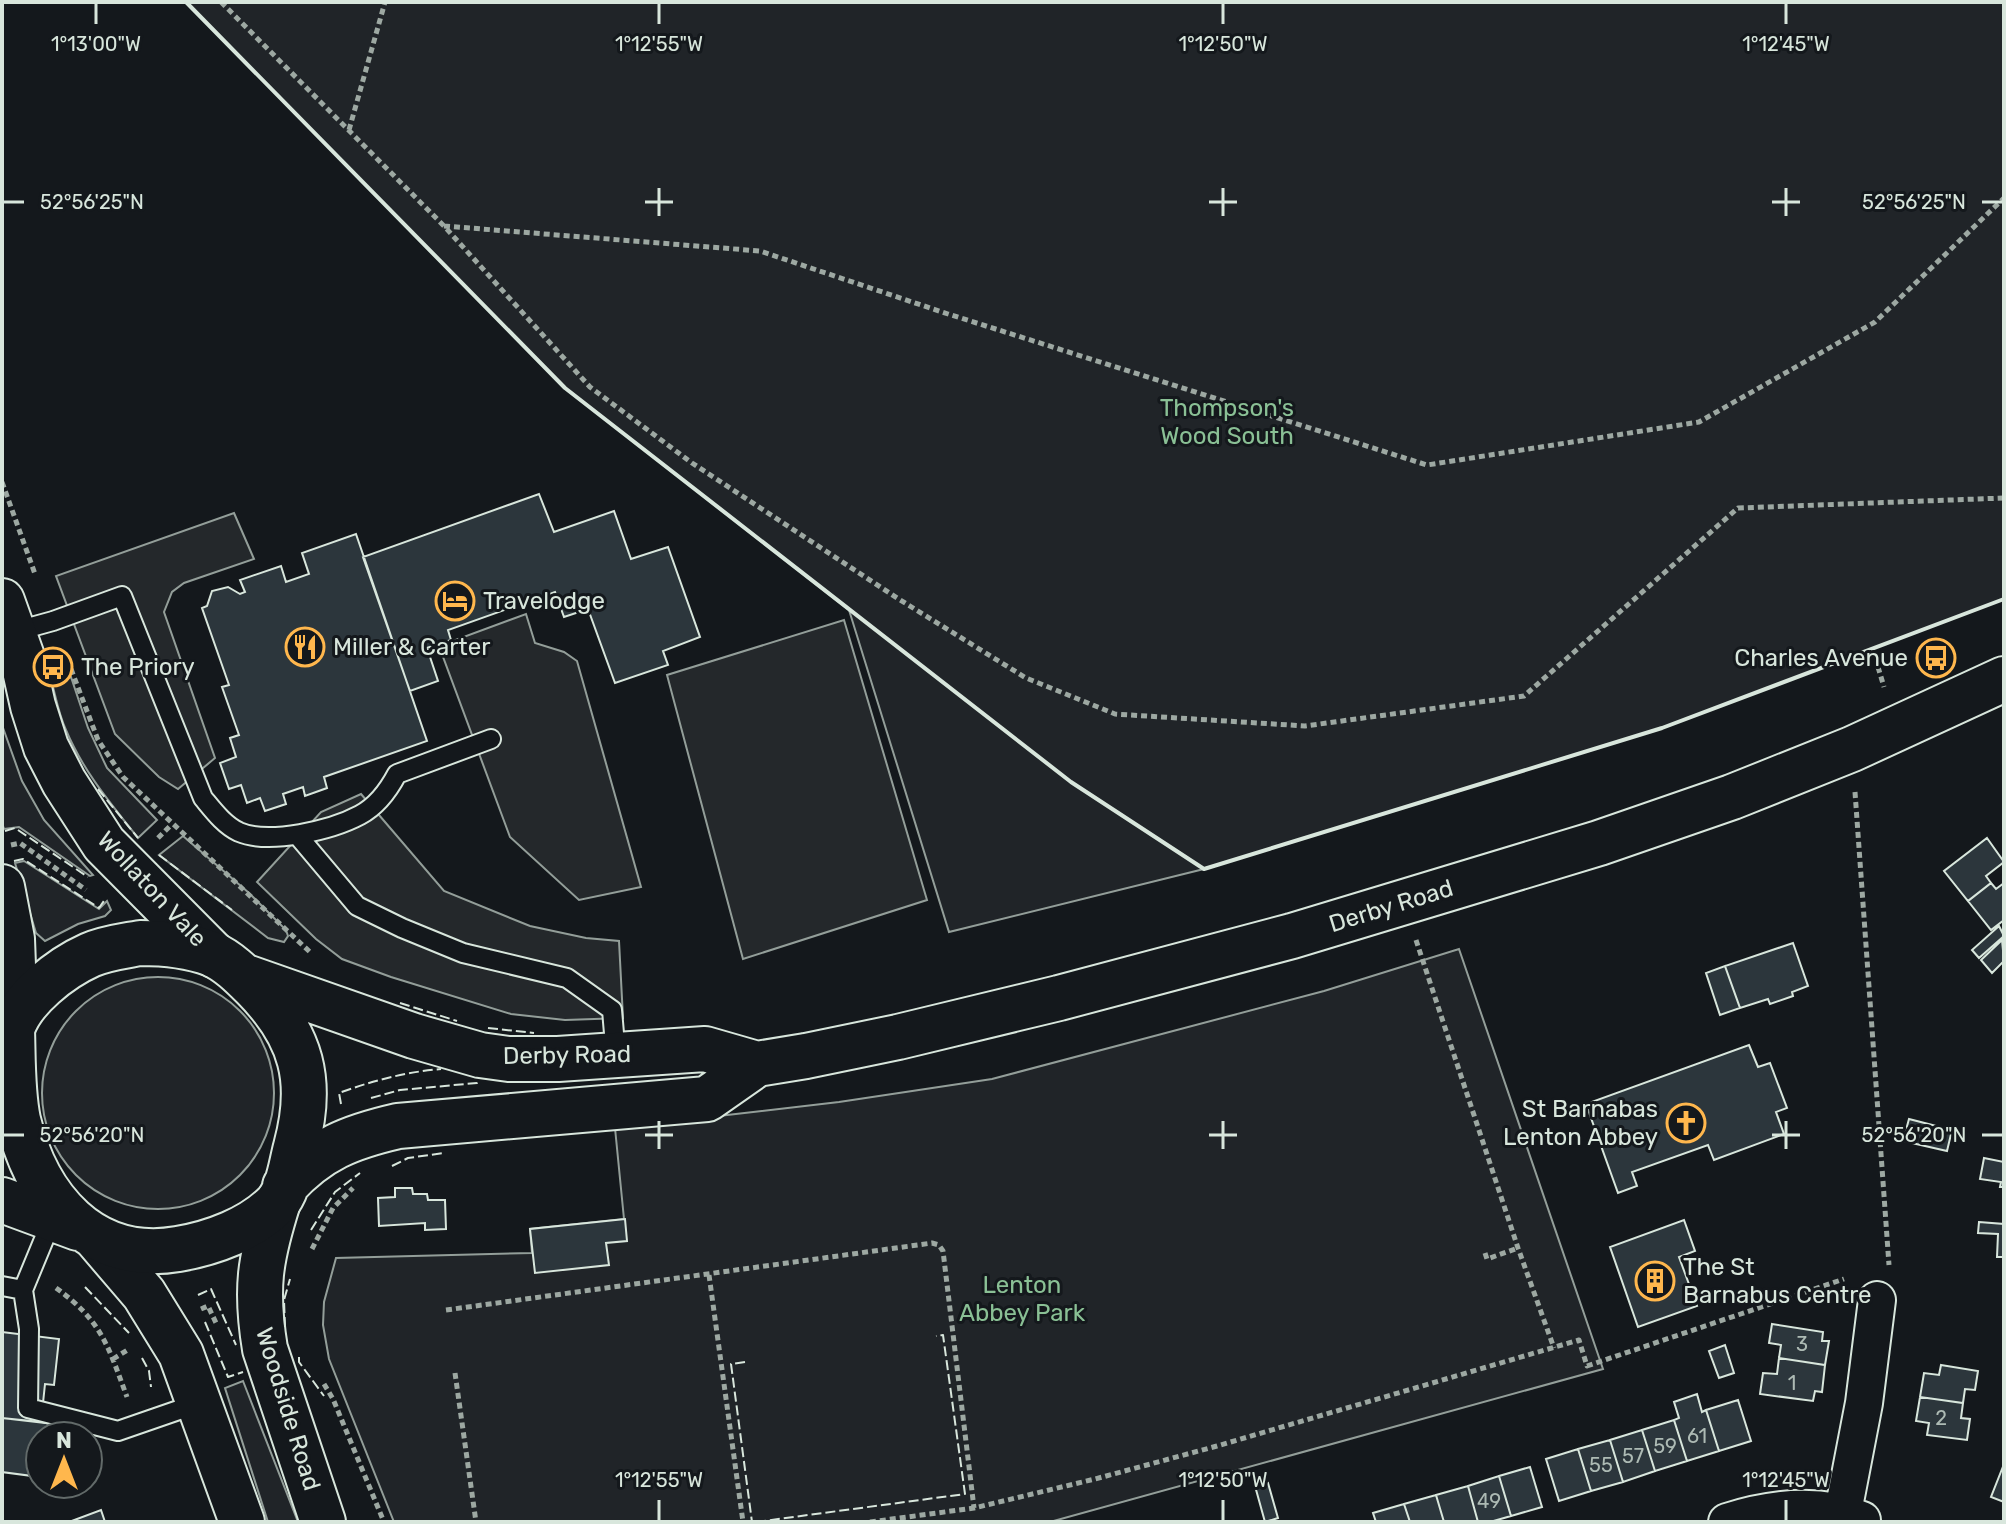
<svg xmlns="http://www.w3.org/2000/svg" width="2006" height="1524" font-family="Rubik,sans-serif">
  <rect width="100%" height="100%" fill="#14181c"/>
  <path fill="#202428" stroke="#939e99" stroke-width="2" d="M186,2H2004V599L1662,728L1204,869L949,932L849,610L565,388Z
    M71,677L88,728L107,768L157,820L138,838C111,804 83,771 66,730C59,715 56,698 52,683Z
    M2,725L22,781L44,820L93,875L90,876L19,827L4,829L2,823Z
    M183,836L249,893L286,930L288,936L284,942L268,938L159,855Z
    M24,861L99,909L107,901L111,910L105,916L78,924L45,941L36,933L15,863Z
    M1459,949L1603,1369L1050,1522H394L329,1359L323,1325L324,1302L336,1258L532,1253L530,1229L624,1219L615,1128L839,1102L992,1079L1324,991Z
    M42 1093a116 116 0 1 1 232 0a116 116 0 1 1-232 0Z
    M243,1381L298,1522H268L225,1388Z"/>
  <path fill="#24282b" stroke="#939e99" stroke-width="2" d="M234,513L254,559L184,583L172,592L164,612L215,758L178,789L159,777L115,734L56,576Z
    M526,614L535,643L564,652L577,661L641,887L579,900L510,837L439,646Z
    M844,620L927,900L743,959L667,675Z
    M361,794L444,891L530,926L586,938L619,941L623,1018L565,1020L511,1014L391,977L342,959L316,939L257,882L321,812Z"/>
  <path fill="#2c363c" stroke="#d8e6dc" stroke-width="2" d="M539,494L554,532L614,511L631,559L668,547L700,637L663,651L668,665L615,683L588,609L564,617L555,592L448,630L451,640L427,648L438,681L410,691L363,557Z
    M356,534L427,741L324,777L327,788L305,796L303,787L283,794L286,804L265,811L260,798L247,803L241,785L229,789L220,763L236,757L230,738L239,735L222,687L229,685L202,608L207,606L212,591L228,587L240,594L245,592L240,580L281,566L286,582L309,574L302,553Z
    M1987,838L2004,862L1986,876L1991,883L1968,901L1944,871Z
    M1991,883L1996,889L2004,883V920L1991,930L1968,901Z
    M1999,926L2004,936L1979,958L1972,950Z
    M2002,940L2004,961L1992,973L1981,960Z
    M1793,943L1808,986L1792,992L1793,996L1770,1004L1768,999L1740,1008L1725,966Z
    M1725,966L1740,1008L1720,1015L1706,973Z
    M1749,1045L1758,1067L1770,1063L1787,1108L1776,1112L1784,1134L1714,1160L1708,1145L1632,1172L1637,1186L1618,1193L1586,1104Z
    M1909,1119L1952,1130L1947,1151L1903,1141Z
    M1984,1158L2004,1162V1187H2000L2001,1182L1980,1179Z
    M395,1188H412L413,1194H427L428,1200H445L446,1229L425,1230V1223L379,1226L378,1198L395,1197Z
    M625,1219L627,1241L606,1243L609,1265L535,1273L530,1229Z
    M1684,1220L1695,1251L1679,1257L1697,1306L1638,1327L1610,1247Z
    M1979,1222L2004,1224V1257H1997L1998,1234L1978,1233Z
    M1772,1324L1823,1332L1822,1341H1829L1825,1365L1779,1358L1781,1345L1769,1343Z
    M2,1332L59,1339L54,1385L45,1384L41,1422L2,1418Z
    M1725,1345L1734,1373L1719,1378L1709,1351Z
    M1779,1358L1825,1365L1822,1392L1815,1391L1813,1401L1760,1394L1763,1373L1777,1374Z
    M1941,1365L1978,1371L1975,1390L1965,1389L1963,1403L1920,1397L1924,1373L1939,1375Z
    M1697,1394L1702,1412L1706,1410L1719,1451L1687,1461L1674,1420L1679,1418L1674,1402Z
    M1920,1397L1963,1403L1961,1418L1970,1419L1967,1440L1927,1435L1929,1423L1916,1421Z
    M1738,1400L1751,1441L1719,1451L1706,1410Z
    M2,1418L54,1424L53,1436H40V1477L2,1472Z
    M1674,1420L1687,1461L1655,1471L1642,1430Z
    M1642,1430L1655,1471L1623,1482L1610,1440Z
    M1610,1440L1623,1482L1591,1491L1578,1449Z
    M1578,1449L1591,1491L1559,1501L1546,1459Z
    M2004,1464V1502L1991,1497Z
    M1530,1467L1542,1507L1511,1516L1499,1476Z
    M1499,1476L1511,1516L1490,1522H1478L1468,1486Z
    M1268,1483L1278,1518L1265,1522L1255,1486Z
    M1468,1486L1478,1522H1444L1436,1495Z
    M1436,1495L1444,1522H1410L1404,1504Z
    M1404,1504L1410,1522H1376L1373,1513Z
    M101,1510L105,1522H69Z"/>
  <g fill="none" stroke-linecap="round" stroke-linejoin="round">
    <g stroke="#d8e6dc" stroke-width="22">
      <path id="lane" d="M13,632L53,621L122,596L203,798C213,810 224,825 239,832C269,845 332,830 360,815C377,806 388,791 397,774L491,739
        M298,836L357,906L402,928L463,953L567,978L612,1010L616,1057
        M52,1220L23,1290L29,1329L28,1408L118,1431L199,1403
        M2,1286L23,1290"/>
    </g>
    <g stroke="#d8e6dc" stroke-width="40">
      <path id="street" d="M1727,1522C1771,1508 1819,1502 1862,1520
        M1838,1522L1843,1512L1864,1403L1877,1300"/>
    </g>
    <g stroke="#d8e6dc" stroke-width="48">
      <path id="secondary" d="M2,601L22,657L33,706L46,747L64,782L104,844L214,955
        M2,887L12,939L15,1020"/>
    </g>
    <g stroke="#d8e6dc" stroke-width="48">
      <path id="primary" d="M278,1202C260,1259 255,1289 265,1349L323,1522
        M97,1239L144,1294L181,1354L242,1522"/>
    </g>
    <g stroke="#d8e6dc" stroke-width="48">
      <path id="highway" d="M140,943C165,943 188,945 212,954C228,961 242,975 254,987C302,1036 314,1081 296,1147C291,1165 289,1190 276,1204C251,1229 213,1243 178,1249C91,1264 37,1199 18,1120C12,1091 13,1059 12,1029C22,998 61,968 90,955C106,948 124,946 140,943Z
        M243,976L414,1036L480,1055L509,1059H558L705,1049L757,1064L806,1056L898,1037L1059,998L1292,936L1599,843L1732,797L1852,749L2004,679
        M285,1186C319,1149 350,1137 398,1126L707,1099L757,1064
        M2,1200L78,1228"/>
    </g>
    <path stroke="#9da8a2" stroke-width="5" stroke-dasharray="6 4" stroke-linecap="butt" d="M221,2L444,226L590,387L692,463L897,598L1026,678L1115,714L1305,726L1524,696L1738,508L2004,498
      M349,130L385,2
      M444,226L760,251L948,314L1427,465L1699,422L1875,322L2004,198
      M2,482L35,574
      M1878,667L1884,687
      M71,669L98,740L123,777L311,953
      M1855,792L1889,1265
      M158,838L172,824
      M11,845L20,843L86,890
      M1416,940L1518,1248L1554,1348
      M312,1249L333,1208L353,1188
      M1485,1253L1487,1259L1518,1248
      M709,1275L743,1522
      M56,1288C102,1321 108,1346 127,1397
      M201,1309L208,1306L217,1325
      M446,1310L932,1243L939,1245L943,1251L974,1508
      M113,1359L129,1349
      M455,1373L476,1522
      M324,1384L333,1399L384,1522
      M870,1522L974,1508L1095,1479L1217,1446L1579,1340L1587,1366L1844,1279"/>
    <use href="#lane" stroke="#14181c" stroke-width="18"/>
    <use href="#street" stroke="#14181c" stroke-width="36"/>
    <use href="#secondary" stroke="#14181c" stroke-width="44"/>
    <use href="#primary" stroke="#14181c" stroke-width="44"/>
    <use href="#highway" stroke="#14181c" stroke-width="44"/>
    <path stroke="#d8e6dc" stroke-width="2" stroke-dasharray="10 4" stroke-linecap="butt" d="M98,789L138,838
      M5,831L15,828L88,877
      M159,855L232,910
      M14,861L23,859L99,908L106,898
      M400,1003L457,1021
      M488,1028L534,1033
      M371,1098L400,1090L477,1083L478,1079
      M341,1104L339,1093C372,1081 405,1072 441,1069
      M392,1166L408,1158L444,1153
      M311,1230L335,1192L360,1173
      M85,1287L129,1333
      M198,1295L211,1289L236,1345
      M205,1322L228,1377L243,1372
      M285,1327L284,1300L290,1279
      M299,1357V1362L324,1396
      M142,1358L149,1371L151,1387
      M745,1362L731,1364L752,1522
      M756,1522L965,1494L943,1335L936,1336"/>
    <path stroke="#d8e6dc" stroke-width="4" d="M186,2L565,388L1071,782L1204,869L1662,728L2004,599"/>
  </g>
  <path fill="none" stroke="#d8e6dc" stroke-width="3" d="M96,4V24M659,4V24M1223,4V24M1786,4V24M659,188V216M1223,188V216M1786,188V216M4,202H24M645,202H673M1209,202H1237M1772,202H1800M1982,202H2002M659,1121V1149M1223,1121V1149M1786,1121V1149M4,1135H24M645,1135H673M1209,1135H1237M1772,1135H1800M1982,1135H2002M659,1500V1520M1223,1500V1520M1786,1500V1520"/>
  <defs>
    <g id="hotel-ring" transform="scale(2)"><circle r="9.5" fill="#14181c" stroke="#ffb74d" stroke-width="1.5"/><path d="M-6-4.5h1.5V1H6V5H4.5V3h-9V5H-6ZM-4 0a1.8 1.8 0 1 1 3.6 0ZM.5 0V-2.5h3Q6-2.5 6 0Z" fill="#ffb74d"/></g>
    <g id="restaurant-ring" transform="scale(2)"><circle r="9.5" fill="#14181c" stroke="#ffb74d" stroke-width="1.5"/><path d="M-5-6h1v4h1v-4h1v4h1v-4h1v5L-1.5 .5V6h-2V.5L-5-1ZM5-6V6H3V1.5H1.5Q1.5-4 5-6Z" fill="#ffb74d"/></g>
    <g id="bus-ring" transform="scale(2)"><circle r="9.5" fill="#14181c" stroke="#ffb74d" stroke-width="1.5"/><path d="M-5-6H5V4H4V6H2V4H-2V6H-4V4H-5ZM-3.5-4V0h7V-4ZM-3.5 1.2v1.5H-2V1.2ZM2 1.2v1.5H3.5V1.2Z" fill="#ffb74d"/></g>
    <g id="church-ring" transform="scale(2)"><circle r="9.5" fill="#14181c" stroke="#ffb74d" stroke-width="1.5"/><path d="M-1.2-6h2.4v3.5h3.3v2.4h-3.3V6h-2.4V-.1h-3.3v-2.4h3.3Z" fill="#ffb74d"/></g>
    <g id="building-ring" transform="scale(2)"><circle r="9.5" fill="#14181c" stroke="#ffb74d" stroke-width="1.5"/><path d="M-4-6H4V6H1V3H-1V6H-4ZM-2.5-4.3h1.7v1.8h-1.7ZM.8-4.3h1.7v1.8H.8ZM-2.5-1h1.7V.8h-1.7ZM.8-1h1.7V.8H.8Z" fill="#ffb74d"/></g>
  </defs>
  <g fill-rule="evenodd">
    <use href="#hotel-ring" x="455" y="601"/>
    <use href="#restaurant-ring" x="305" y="647"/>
    <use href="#bus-ring" x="1936" y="658"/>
    <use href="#bus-ring" x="53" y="667"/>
    <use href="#church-ring" x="1686" y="1123"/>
    <use href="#building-ring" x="1655" y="1281"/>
  </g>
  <g text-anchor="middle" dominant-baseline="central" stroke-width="6" stroke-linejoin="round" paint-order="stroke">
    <g font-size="20" fill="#adbab4">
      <text x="1802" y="1344">3</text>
      <text x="1792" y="1383">1</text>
      <text x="1941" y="1418">2</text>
      <text x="1697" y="1436">61</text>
      <text x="1665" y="1446">59</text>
      <text x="1633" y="1456">57</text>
      <text x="1601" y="1465">55</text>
      <text x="1489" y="1501">49</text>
    </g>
    <g font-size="24" fill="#8ac095" stroke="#14181c">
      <text x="1227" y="408">Thompson's<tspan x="1227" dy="28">Wood South</tspan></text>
      <text x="1022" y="1285">Lenton<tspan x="1022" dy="28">Abbey Park</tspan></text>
    </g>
    <g font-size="24" fill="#d8e6dc" stroke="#14181c" text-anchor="start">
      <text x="483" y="601">Travelodge</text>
      <text x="333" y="647">Miller &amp; Carter</text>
      <text x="1908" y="658" text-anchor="end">Charles Avenue</text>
      <text x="81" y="667">The Priory</text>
      <text x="1658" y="1109" text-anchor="end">St Barnabas<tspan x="1658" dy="28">Lenton Abbey</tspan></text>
      <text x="1683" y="1267">The St<tspan x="1683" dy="28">Barnabus Centre</tspan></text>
    </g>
    <g font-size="24" fill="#d8e6dc" stroke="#14181c">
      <text transform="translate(152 889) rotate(47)">Wollaton Vale</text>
      <text transform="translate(1391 906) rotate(-17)">Derby Road</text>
      <text transform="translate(567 1055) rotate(-1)">Derby Road</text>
      <text transform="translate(288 1409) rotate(73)">Woodside Road</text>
    </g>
  </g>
  <g font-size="20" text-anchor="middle" fill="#d8e6dc" stroke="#14181c" stroke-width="6" stroke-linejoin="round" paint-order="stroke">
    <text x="96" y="51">1°13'00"W</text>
    <text x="659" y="51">1°12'55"W</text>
    <text x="1223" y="51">1°12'50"W</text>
    <text x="1786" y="51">1°12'45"W</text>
    <text x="92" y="209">52°56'25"N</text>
    <text x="1914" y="209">52°56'25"N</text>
    <text x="92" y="1142">52°56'20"N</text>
    <text x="1914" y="1142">52°56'20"N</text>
    <text x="659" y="1487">1°12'55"W</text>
    <text x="1223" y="1487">1°12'50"W</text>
    <text x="1786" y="1487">1°12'45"W</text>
  </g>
  <rect width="2006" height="1524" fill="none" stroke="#d8e6dc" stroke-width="8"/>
  <g transform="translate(64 1460)"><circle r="38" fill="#14181c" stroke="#626a69" stroke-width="2"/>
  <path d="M0-6L14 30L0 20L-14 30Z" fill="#ffb74d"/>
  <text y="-12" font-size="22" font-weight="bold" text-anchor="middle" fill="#d8e6dc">N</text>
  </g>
</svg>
